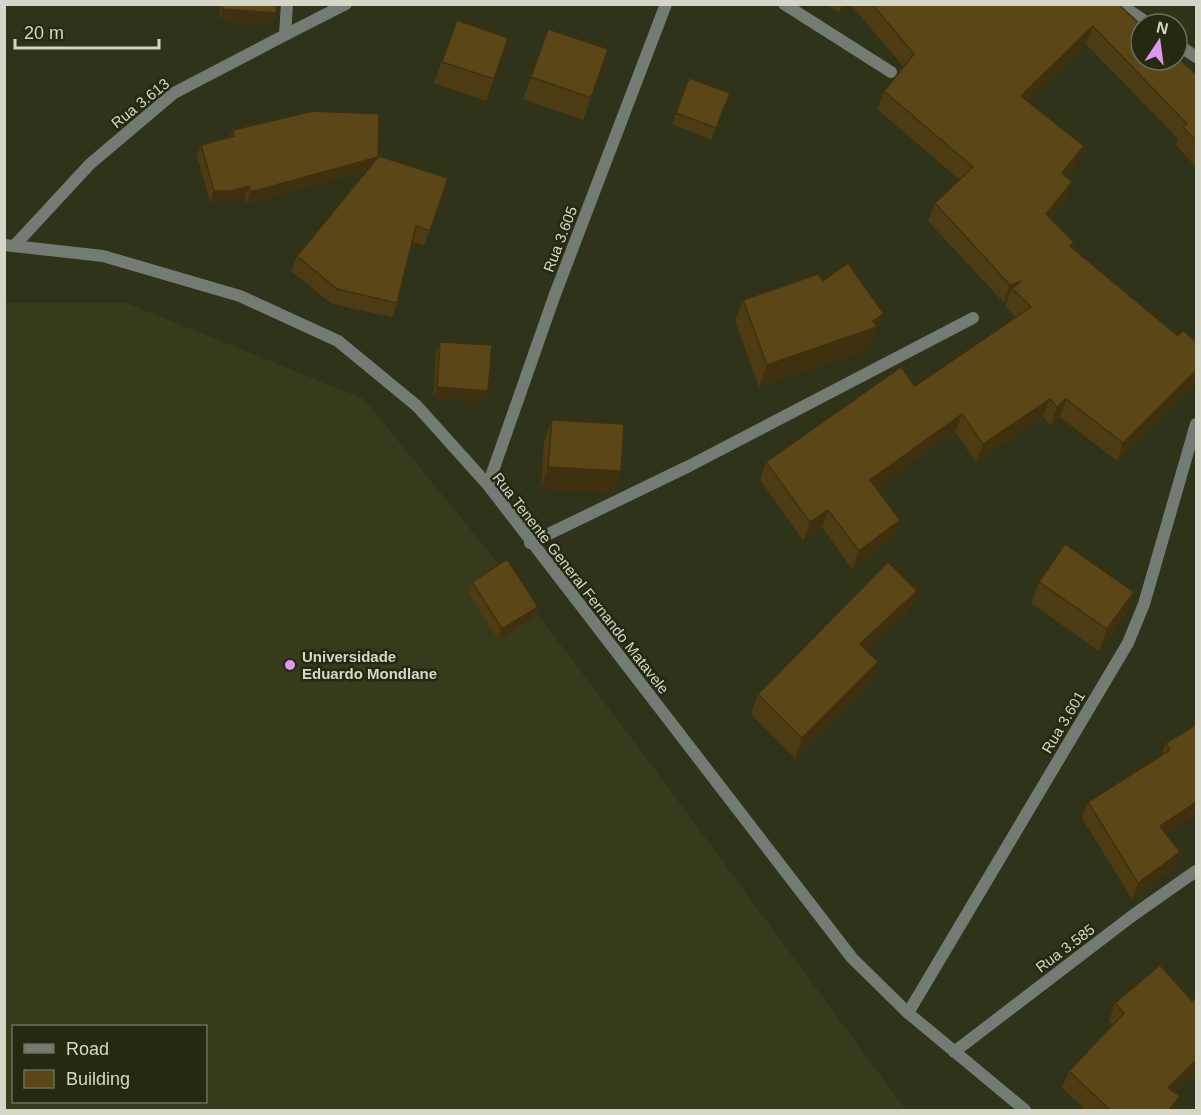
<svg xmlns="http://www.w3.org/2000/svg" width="1201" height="1115" font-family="Helvetica,sans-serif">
  <rect width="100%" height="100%" fill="#2e331a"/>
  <path fill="#363b1b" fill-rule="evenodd" d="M5,303H127L364,399L510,578L642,752L906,1110H5ZM14,1026H206V1102H14Z"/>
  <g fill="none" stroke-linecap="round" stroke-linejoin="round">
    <path stroke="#727c73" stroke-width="12" d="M784,4L891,72
      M1121,5L1149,24
      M285,35L346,4
      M1177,44L1196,57
      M4,245L103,256L240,296L338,341L417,406L488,485L852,958L908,1013L1025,1110
      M15,245L90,164L174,93L285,35L287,4
      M488,485L554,297L666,4
      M530,543L689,466L973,318
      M908,1013L1128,643L1144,604L1196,424
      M954,1052L1132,916L1196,871"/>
  </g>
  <path fill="#4d3c13" d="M221,4H277L276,13L272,24L219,20Z
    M826,4H846L839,13Z
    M850,4H1118L1195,73L1197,69V168L1176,145L1178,139L1086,44L1028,101L1084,146L1077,163L1066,177L1072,182L1066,199L1050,218L1072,248L1178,336L1197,343V381L1117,461L1060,417L1051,425L1043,417L976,462L955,432L877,488L894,538L852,569L822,527L803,540L760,480L766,462L915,386L1016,317L1005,306L1007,301L1004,303L928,221L935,203L960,180L877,109L884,91L904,67Z
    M457,20L508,38L486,101L434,83Z
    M548,29L608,49L583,120L523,99Z
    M689,78L730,93L711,140L672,124Z
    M233,130L378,157L448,178L424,245L412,242L397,303L392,317L332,304L291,271L297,256L368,170L246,204L245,197L226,202H210L197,156L201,145L230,137Z
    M823,281L876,336L873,338L869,349L759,387L735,321L743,300Z
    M440,342L488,391L484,402L433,398L436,353Z
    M552,420L621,471L613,493L541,489L544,442Z
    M472,582L538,607L534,618L498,640L468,593Z
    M1039,582L1134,592L1126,614L1099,651L1031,603Z
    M917,591L909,611L867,651L878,662L871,682L795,758L751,714L758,694Z
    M1197,724L1166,834L1180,852L1174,868L1132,899L1082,818L1088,802L1161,756L1166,743Z
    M1197,996V1070L1174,1092L1175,1110H1086L1062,1088L1069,1071L1112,1025L1109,1020L1115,1003L1192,1001Z"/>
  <path fill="#3f310f" d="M842,4H846L839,13Z
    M223,9L276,13L272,24L219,20Z
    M1093,26L1086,44L1015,114L1021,96Z
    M1084,146L1077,163L1055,190L1062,173Z
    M378,157L374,168L246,204L250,192Z
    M1072,182L1066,199L1039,231L1046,214Z
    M249,186L245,197L226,202H210L214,191Z
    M1022,281L1012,288L1007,301L1004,303L1010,285Z
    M884,314L876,336L873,338L869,349L759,387L767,365L873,321Z
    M1197,370V381L1117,461L1123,443Z
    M437,387L488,391L484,402L433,398Z
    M1050,399L1043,417L976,462L983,444Z
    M1066,399L1060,417L1051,425L1057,407Z
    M962,414L955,432L864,498L870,480Z
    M548,467L621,471L613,493L541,489Z
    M828,510L822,527L803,540L810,522Z
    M900,520L894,538L852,569L859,551Z
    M917,591L909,611L853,665L860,644Z
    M1134,592L1126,614L1099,651L1107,629Z
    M538,607L534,618L498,640L502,629Z
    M878,662L871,682L795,758L802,738Z
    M1197,802V815L1154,842L1160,826Z
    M1180,852L1174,868L1132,899L1138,883Z
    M1197,1059V1070L1162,1105L1168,1088Z
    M1180,1096L1175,1110H1169Z"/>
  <path fill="#5a4616" stroke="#3f310f" stroke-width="1.5" d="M224,4H277L276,13L223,9Z
    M872,4H1118L1141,25V60H1177V57L1196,74L1197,73V142L1183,127L1187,124L1093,26L1021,96L1084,146L1062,173L1072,182L1046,214L1074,242L1070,246L1178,336L1183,330L1197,343V370L1123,443L1066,399L1057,407L1050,399L983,444L962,414L870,480L900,520L859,551L828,510L810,522L766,462L901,367L915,386L1031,307L1012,288L1022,281L1010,285L935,203L973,167L884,91L914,54Z
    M457,20L508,38L494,79L442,62Z
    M548,29L608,49L591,98L531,77Z
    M689,78L730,93L716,128L676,113Z
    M313,111L379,114L378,157L250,192L249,186L230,191H214L201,145L234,136L233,130Z
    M379,156L448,178L430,231L416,226L397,303L337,289L297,256Z
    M848,263L884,314L873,321L877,327L767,365L743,300L818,274L823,281Z
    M440,342L492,345L488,391L437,387Z
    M552,420L624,424L621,471L548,467Z
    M1065,544L1134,592L1107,629L1039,582Z
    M507,559L538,607L502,629L472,582Z
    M888,562L917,591L860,644L878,662L802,738L758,694Z
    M1197,724V802L1160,826L1180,852L1138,883L1088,802L1170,750L1166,743Z
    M1160,965L1192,1001L1197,996V1059L1168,1088L1180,1096L1169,1110H1110L1069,1071L1124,1013L1115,1003Z"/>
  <circle fill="#de98f2" stroke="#252910" stroke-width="2" cx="290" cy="665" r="6"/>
  <g text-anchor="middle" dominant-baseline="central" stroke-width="5" stroke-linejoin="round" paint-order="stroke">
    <g font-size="15" fill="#d4d7c8" stroke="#252910">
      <text transform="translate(140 103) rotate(-39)">Rua 3.613</text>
      <text transform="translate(560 239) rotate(-69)">Rua 3.605</text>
      <text transform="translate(581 583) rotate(52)">Rua Tenente General Fernando Matavele</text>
      <text transform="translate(1063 722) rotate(-59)">Rua 3.601</text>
      <text transform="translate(1065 948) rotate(-37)">Rua 3.585</text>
    </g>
    <g font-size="15" font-weight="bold" fill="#d4d7c8" stroke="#252910" text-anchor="start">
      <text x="302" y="656">Universidade<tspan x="302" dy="17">Eduardo Mondlane</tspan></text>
    </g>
  </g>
  <rect width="1201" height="1115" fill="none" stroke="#d4d7c8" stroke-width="12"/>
  <rect x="12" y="1025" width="195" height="78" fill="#252910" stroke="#6b6f5a" stroke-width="1.5"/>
  <rect x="24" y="1044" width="30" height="9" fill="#727c73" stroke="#6b6f5a" stroke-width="1.5"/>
  <text x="66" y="1055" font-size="18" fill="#d4d7c8">Road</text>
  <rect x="24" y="1070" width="30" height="18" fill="#5a4616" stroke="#6b6f5a" stroke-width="1.5"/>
  <text x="66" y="1085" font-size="18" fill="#d4d7c8">Building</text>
  <g transform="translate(1159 42) rotate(13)"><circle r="28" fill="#252910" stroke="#6b6f5a" stroke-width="1.5"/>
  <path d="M0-4.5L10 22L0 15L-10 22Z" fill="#de98f2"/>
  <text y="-9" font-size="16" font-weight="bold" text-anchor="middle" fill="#d4d7c8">N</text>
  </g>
  <path d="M15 39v9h144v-9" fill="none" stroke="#d4d7c8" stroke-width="3"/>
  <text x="24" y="39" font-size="18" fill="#d4d7c8" stroke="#252910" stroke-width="4.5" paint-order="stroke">20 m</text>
</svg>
